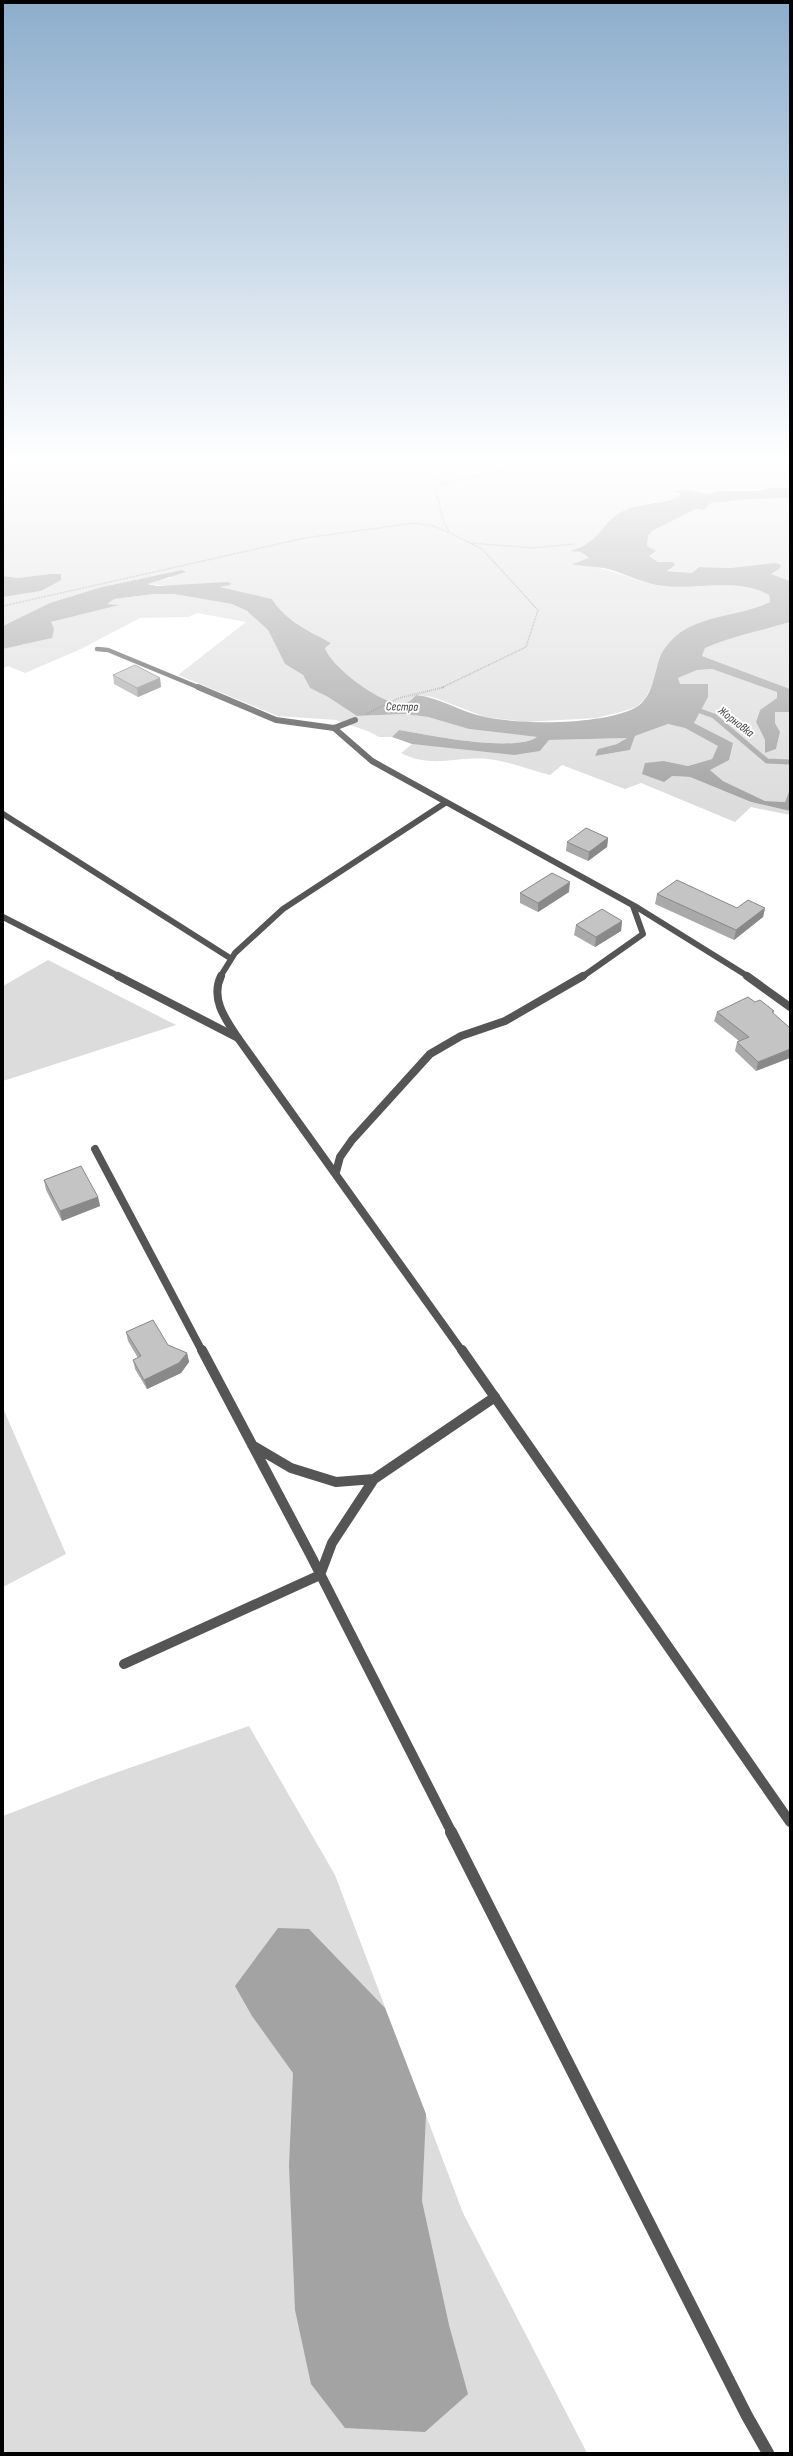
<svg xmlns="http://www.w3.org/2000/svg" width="793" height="2456" font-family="'Sofia Sans Condensed',sans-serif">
  <rect width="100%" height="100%" fill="#fff"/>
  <path fill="#dcdcdc" d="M3,464H790V488L729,490L711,494L687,490L674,491L679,493L680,496C666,503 648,501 634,507C606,520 601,542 571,550L581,552L589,558L587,560L575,562L578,565C608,566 634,582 663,586C698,590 737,577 769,595L770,602L758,608L705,621L660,656L655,679L645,699L636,707L621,712L596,718L526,722L485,717L433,697L417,695C414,697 410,702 406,703C385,709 331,667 325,648L331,643C309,631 286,620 272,599L220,587L222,586C209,585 152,587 146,583L151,581L172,578L165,574L102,587L3,626V597L41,591L61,574L18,578L3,576Z
    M790,498V581L771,574L769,564L730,568L699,567L692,573L666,570L675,565L673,562H658L649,556L655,551L647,546L648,536L652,531L696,509L704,510L711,503L751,499Z
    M154,594H174L232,604L247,611L268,630L285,664L303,675L310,688L328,697L357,716L405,714L428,717L469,729L537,737C511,753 431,735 399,730L392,737H379L370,732L336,720L278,716L178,675L246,622L197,613L188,617L140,618L81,649L25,673L8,666L3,668V649L52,638L51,622L117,605L106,604L114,599Z
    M790,622V689L702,656L705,648C733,636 761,631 790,622Z
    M712,669L777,692V698L760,710L756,722L765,740V753L776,749L780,732L775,723V712H790V789L785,802L765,801L723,781L710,770L733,743L694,723L700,711L679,684L678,678L697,670Z
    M668,724L685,728L719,746L712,759L688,766L664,761L672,776L690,777L751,802L790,811V815L751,807L735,822L641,783L625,789L562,765L550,775C530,770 508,761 488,759C455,756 433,769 401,753L412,744L540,751L549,740L627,738L617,744L598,749L595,756L630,750L635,736Z
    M48,960L176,1025L3,1081V986Z
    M3,1408L66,1554L3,1587Z
    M249,1726L335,1875L463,2213L587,2453H3V1816L98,1779Z"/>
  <path fill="#a3a3a3" d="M771,488H790V498L751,499L711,503L704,510L696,509L652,531L648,536L647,546L656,551L649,556L658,562H673L675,565L667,571L692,573L699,567L730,568L776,563L781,565L780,568L771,574L790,581V622C761,631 733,636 705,648L702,656L790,689V712H775V723L780,732L776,749L765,753V740L756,722L760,710L777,698V692L712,669L697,670L678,678L680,684H708V697L694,723L733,743L729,760L710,770L723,781L765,801L785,802L790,789V811L751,802L690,777L672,776L664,782L642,774L645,763L664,761L688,766L712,759L718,746L685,728L668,724L635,736L630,750L595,756L598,749L617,744L627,738L549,740L540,751L514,755L412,744L392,737L399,730C429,735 514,753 537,737L469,729L428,717L405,714L357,716L328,697L310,688L303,675L285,664L268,630L247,611L232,604L174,594H154L114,599L107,604L119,605L51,622L54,629L52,638L3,649V626L50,603L102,587L182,570L186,572L147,584L157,586L227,582L231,583L230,585L220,587L272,599C286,621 309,631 331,643L325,648C331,667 386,709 406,703C410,702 414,697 416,695C441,698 461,712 485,717C523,725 601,725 635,708C653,698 654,674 660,657C662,651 671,640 676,636C700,615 742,616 770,602L769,595C738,577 697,590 664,586C644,584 626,574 608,569C596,566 584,567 572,564L589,558L581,552L570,551C603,541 599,524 623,511C641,502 663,505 680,496L679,493L672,491L687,490L710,494L718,491H757Z
    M51,574H61V580L41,591L3,597V576L18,578Z
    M278,1928L309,1929L385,2008L426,2114L422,2201L449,2325L468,2394L425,2432L345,2428L311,2384L295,2310L289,2166L293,2073L252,2016L235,1986Z"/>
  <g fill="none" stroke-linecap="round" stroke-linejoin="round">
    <path stroke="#a3a3a3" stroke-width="5" d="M692,708L714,716L767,761L790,762"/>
    <path stroke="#777" stroke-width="1.5" stroke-dasharray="0.5 1" stroke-linecap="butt" d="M429,464L444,523L450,533L482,549L538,610L526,647L441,688
      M436,485L533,464
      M471,543L533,548L574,544
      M3,606L305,538L415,523L433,526L450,533"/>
    <path stroke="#777" stroke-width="2" stroke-dasharray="0.5 1.5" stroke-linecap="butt" d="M366,714L399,698L445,687"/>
    <path stroke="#555" stroke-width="4.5" d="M97,649L108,650L200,688"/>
    <path stroke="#555" stroke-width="6" d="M198,687L276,720L334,728L355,720
      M3,814L230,958
      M220,977L235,953L283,909L445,803
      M582,977L643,934L633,906"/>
    <path stroke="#555" stroke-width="8" d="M221,976C210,999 226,1020 238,1038
      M95,1149L202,1351
      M336,1172L340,1157L352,1140L430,1054L461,1036L505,1021L583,976"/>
    <path stroke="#555" stroke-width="10" d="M202,1350L310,1554L452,1833
      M252,1445L291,1468L336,1482L374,1479L495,1397
      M124,1664L320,1575L332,1543L374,1479"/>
    <path stroke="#555" stroke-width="12" d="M451,1832L747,2416L768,2453"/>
    <path stroke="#555" stroke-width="6" d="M334,728L372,761L638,908L749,977
      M3,917L120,977"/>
    <path stroke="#555" stroke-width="8" d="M118,976L238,1038L462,1351
      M747,976L790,1007"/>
    <path stroke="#555" stroke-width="10" d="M462,1350L790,1822"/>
  </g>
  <path fill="#a9a9a9" d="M113,675L160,678L161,687L138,697L114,684Z
    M608,838L607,847L588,861L566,851L567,842Z
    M569,892L538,912L520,903V893Z
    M657,894L737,908H765L763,917L734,940L655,904Z
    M622,921L621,931L595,947L574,935L576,925Z
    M755,1002L774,1011L756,1071L735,1051L737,1042L739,1041L714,1021L717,1012Z
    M44,1180L98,1197L100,1206L62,1221L46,1190Z
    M126,1332L168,1345L187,1353L189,1362L181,1373L147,1389L135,1369L133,1360L138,1358L128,1341Z"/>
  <path fill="#898989" d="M160,678L161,687L138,697L137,688Z
    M608,838L607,847L588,861L589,852Z
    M570,882L569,892L538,912V903Z
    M765,908L763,917L734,940L736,930Z
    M622,921L621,931L595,947L596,937Z
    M790,1049V1058L756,1071L758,1062Z
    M98,1197L100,1206L62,1221L60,1211Z
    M187,1353L189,1362L181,1373L147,1389L144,1380Z"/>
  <path fill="#c4c4c4" stroke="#898989" d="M135,665L160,678L137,688L113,675Z
    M586,828L608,838L589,852L567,842Z
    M552,873L570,882L538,903L520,893Z
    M677,880L737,908L748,900L765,908L736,930L657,894Z
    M602,909L622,921L596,937L576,925Z
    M748,997L755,1002L760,1000L774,1011L772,1012L790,1028V1049L758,1062L737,1042L749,1037L717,1012Z
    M81,1166L98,1197L60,1211L44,1180Z
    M153,1320L168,1345L187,1353L179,1363L144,1380L133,1360L141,1356L126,1332Z"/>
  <linearGradient id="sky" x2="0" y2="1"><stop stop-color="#8cadcc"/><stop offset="0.57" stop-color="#fff"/><stop offset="1" stop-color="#fff" stop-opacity="0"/></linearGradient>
  <rect width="793" height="808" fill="url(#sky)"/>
  <g text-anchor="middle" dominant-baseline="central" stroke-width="4" stroke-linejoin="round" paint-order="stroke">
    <g font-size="12" font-style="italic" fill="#444" stroke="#fff">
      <text transform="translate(402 707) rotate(1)">Сестра</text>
      <text transform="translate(736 722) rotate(38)">Жорновка</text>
    </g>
  </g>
  <rect width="793" height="2456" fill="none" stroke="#000000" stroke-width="8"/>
</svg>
